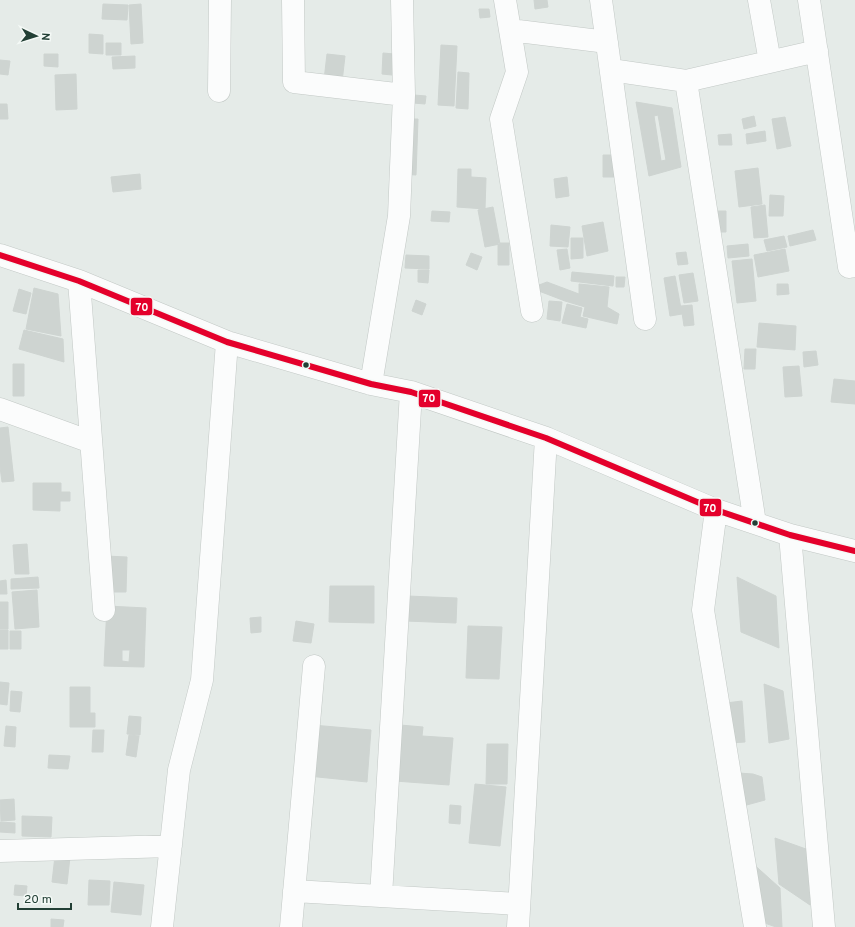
<svg xmlns="http://www.w3.org/2000/svg" width="855" height="927" font-family="Overpass,sans-serif">
  <rect width="100%" height="100%" fill="#e5ebe8"/>
  <path fill="#ced4d1" stroke="#ced4d1" fill-rule="evenodd" d="M534,0H547L548,7L535,9Z
    M103,4L128,5L127,20L102,19Z
    M141,4L143,43L131,44L129,5Z
    M479,9H489L490,17L480,18Z
    M89,34L103,35V54L89,53Z
    M106,43H121V55H106Z
    M441,45L457,46L454,106L438,105Z
    M383,53L394,54L392,75L382,74Z
    M44,54H58V67L44,66Z
    M327,54L345,56L342,82L324,80Z
    M135,56V68L113,69L112,57Z
    M0,60L10,61L8,75L0,74Z
    M458,72L469,73L468,109L456,108Z
    M76,74L77,109L56,110L55,75Z
    M414,95L426,96L425,104L413,103Z
    M636,102L672,108L681,167L649,176ZM658,115L666,160L661,161L654,116Z
    M0,104H7L8,119H0Z
    M754,116L756,126L744,129L742,119Z
    M785,117L791,146L777,149L772,119Z
    M405,119H418L416,175L403,174Z
    M765,131L766,141L747,144L746,134Z
    M731,134L732,145H719L718,135Z
    M603,155H616V177H603Z
    M758,168L762,204L739,207L735,171Z
    M458,169H471V177L486,178L485,209L457,207Z
    M140,174L141,189L113,192L111,177Z
    M567,177L569,196L556,198L554,179Z
    M770,195L784,196L783,216H769Z
    M765,205L768,237L754,238L751,207Z
    M493,207L500,244L485,247L478,210Z
    M432,211L450,212L449,222L431,221Z
    M713,211H726V232H714Z
    M603,222L608,251L587,256L582,226Z
    M551,225L570,227L568,247L550,246Z
    M813,230L816,240L790,246L788,236Z
    M784,236L787,247L767,251L764,240Z
    M571,238H583V258L571,259Z
    M498,243H509V265H498Z
    M748,244L749,256L728,258L727,246Z
    M567,249L570,268L560,270L557,250Z
    M785,249L789,271L758,277L754,255Z
    M686,252L688,264L678,265L676,253Z
    M471,253L482,257L477,270L466,265Z
    M406,255L429,256V269L405,268Z
    M752,259L756,301L737,303L732,261Z
    M418,270H429L428,283L418,282Z
    M572,272L614,276L613,286L571,281Z
    M693,273L698,301L684,303L679,275Z
    M675,276L682,314L670,316L664,278Z
    M616,277H625L624,287H616Z
    M547,282L579,294V284L609,287L607,307L619,314L617,324L583,316L585,307L565,301L531,288Z
    M777,284H788L789,294L777,295Z
    M34,288L58,294L61,336L26,329Z
    M19,289L31,293L26,314L13,311Z
    M416,300L426,304L422,315L412,311Z
    M549,301L562,302L560,321L547,319Z
    M567,304L582,308L580,317L588,319L586,328L562,323Z
    M692,305L694,325L684,326L681,306Z
    M759,323L796,326L795,350L757,347Z
    M24,330L63,339L64,362L19,349Z
    M745,349H756L755,369H744Z
    M816,351L818,365L804,367L803,352Z
    M13,364H24V396H13Z
    M799,366L802,396L785,397L783,367Z
    M834,379L855,381V404L831,402Z
    M8,427L14,481L2,482L0,467V428Z
    M33,483H61V492H70V501H60V511L33,510Z
    M27,544L29,574H15L13,545Z
    M105,556L127,557L126,592H105Z
    M38,577L39,588L11,589V579Z
    M737,577L776,596L779,648L741,632Z
    M6,580L7,594H0V581Z
    M330,586H374V623L329,622Z
    M37,590L39,627L15,629L12,592Z
    M407,596L457,598L456,623L406,621Z
    M0,602H8V629H0Z
    M107,606L146,608L144,667L104,666ZM122,650H130L129,662L122,661Z
    M261,617V632L251,633L250,618Z
    M296,621L314,624L311,643L293,641Z
    M468,626L502,627L499,679L466,678Z
    M0,630H8V649H0Z
    M10,631H21V649H10Z
    M0,682L9,683L7,705L0,704Z
    M764,684L783,691L789,739L769,743Z
    M70,687H90V713H95V727H70Z
    M11,691L22,692L20,712L10,711Z
    M742,701L745,742L729,743L726,703Z
    M129,716L141,717L140,735L127,734Z
    M312,725L371,730L367,782L308,776Z
    M400,725L423,727L422,736L453,738L449,785L395,781Z
    M6,726L16,727L15,747L4,746Z
    M93,730H104L103,752H92Z
    M129,735L139,736L136,757L126,755Z
    M487,744H508L507,784H486Z
    M49,755L70,756L68,769L48,768Z
    M738,773L753,774L762,777L765,800L743,806Z
    M475,784L506,787L500,846L469,843Z
    M14,799L15,820L1,821L0,800Z
    M450,805L461,806L460,824L449,823Z
    M22,816L52,817L51,837L22,836Z
    M0,822L15,823V833L0,832Z
    M775,838L806,849L810,905L779,884Z
    M55,856L70,857L67,884L52,882Z
    M750,861L780,888L782,927H776L756,920Z
    M89,880L110,881L109,905H88Z
    M114,882L144,885L141,915L111,912Z
    M15,885L27,886L26,896L14,895Z
    M51,919L64,920L63,927H51Z"/>
  <g fill="none" stroke-linecap="round" stroke-linejoin="round">
    <g stroke="#c2c8c5" stroke-width="23">
      <path id="minor" d="M293,0L294,82L404,95
        M505,0L517,72L501,119L532,311
        M601,0L645,319
        M759,0L770,62
        M809,0L849,267L855,266
        M510,30L607,42
        M611,70L686,81L817,51
        M686,81L755,523
        M219,91L220,0
        M0,255L79,281L227,342L371,384L411,392L546,438L716,510L790,535L855,551
        M79,281L104,610
        M371,384L399,216L404,95L402,0
        M0,409L91,442
        M716,510L703,610L755,927
        M790,535L824,927
        M0,851L171,846
        M294,891L519,904
        M381,896L411,392
        M162,927L179,770L202,680L227,342
        M291,927L314,666
        M518,927L546,438"/>
    </g>
    <use href="#minor" stroke="#fbfcfc" stroke-width="22"/>
    <g stroke="#f4f9f6" stroke-width="9">
      <path id="bus-1" d="M0,255L79,281L227,342L371,384L411,392L546,438L716,510L790,535L855,551"/>
    </g>
    <use href="#bus-1" stroke="#e4002b" stroke-width="6"/>
  </g>
  <g fill="#223f35" stroke="#f4f9f6" stroke-width="1.5">
    <circle cx="306" cy="365" r="3.5"/>
    <circle cx="755" cy="523" r="3.5"/>
  </g>
  <g stroke="#f4f9f6" stroke-width="1.5">
    <rect x="130" y="297" width="23" height="19" rx="4" fill="#e4002b"/>
    <rect x="418" y="389" width="23" height="19" rx="4" fill="#e4002b"/>
    <rect x="699" y="498" width="23" height="19" rx="4" fill="#e4002b"/>
  </g>
  <g font-size="11" text-anchor="middle" font-weight="bold" fill="#fff">
    <text x="142" y="311">70</text>
    <text x="429" y="402">70</text>
    <text x="710" y="512">70</text>
  </g>
  <g transform="translate(36 36) rotate(94)" stroke="#f4f9f6" stroke-width="3" paint-order="stroke">
  <path d="M0-3L7 15L0 10L-7 15Z" fill="#223f35"/>
  <text y="-6" font-size="11" font-weight="bold" text-anchor="middle" fill="#223f35">N</text>
  </g>
  <path d="M18 903v6h53v-6" fill="none" stroke="#223f35" stroke-width="2"/>
  <text x="24" y="903" font-size="12" fill="#223f35" stroke="#f4f9f6" stroke-width="3" paint-order="stroke">20 m</text>
</svg>
